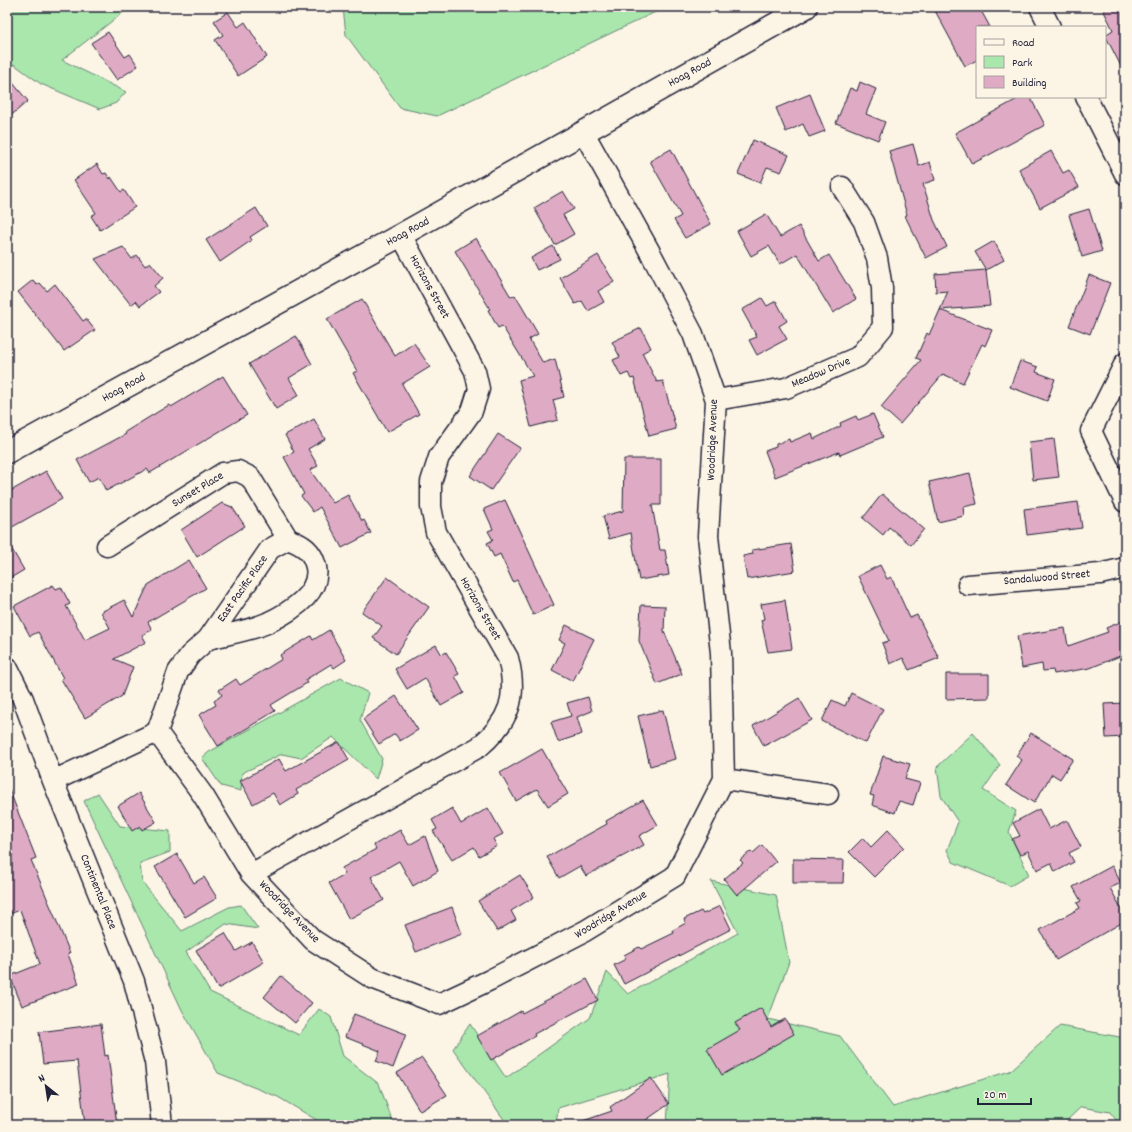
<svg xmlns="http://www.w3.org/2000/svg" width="1132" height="1132" font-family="Dekko,sans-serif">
  <rect width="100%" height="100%" fill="#fcf5e5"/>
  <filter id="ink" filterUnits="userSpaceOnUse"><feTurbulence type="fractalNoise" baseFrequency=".025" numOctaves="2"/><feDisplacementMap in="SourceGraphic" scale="8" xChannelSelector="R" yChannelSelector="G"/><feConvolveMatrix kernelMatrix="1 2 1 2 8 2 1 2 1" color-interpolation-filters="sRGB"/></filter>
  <g filter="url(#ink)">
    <path fill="#a9e7ad" stroke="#668474" d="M7,7H130L62,60L126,92L116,103L100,109L41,84L15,65L7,64Z
      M343,7H666L437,116L400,108L346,35Z
      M341,678L368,693L360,720L382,759L376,779L333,737L301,758L282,754L242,773L241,791L221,786L202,758L209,752Z
      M973,733L1000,765L983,790L1016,811L1009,832L1029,875L1010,886L953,862L947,850L958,822L941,796L937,767Z
      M98,793L120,826L170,831V852L140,863L142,882L182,931L229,907L241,905L258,929L226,924L186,952L210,992L299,1035L319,1009L331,1017L343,1056L379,1084L394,1125H325L278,1097L218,1073L182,1010L84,801Z
      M711,881L776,895L789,962L768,1019L840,1036L893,1107L1010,1071L1060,1026L1125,1038V1125H1120L1110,1112L1081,1107L1062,1125H667L670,1074L558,1108L556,1125H508L453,1049L470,1024L506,1078L590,1018L607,972L628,994L738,933Z"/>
    <path fill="#dfabc4" stroke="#22223b" d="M933,7H979L990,27H977V60L965,66Z
      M1102,7H1125V74L1105,35L1113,30Z
      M228,12L238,27L245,22L267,57L238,76L215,40L223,35L214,21Z
      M108,32L125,57L130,54L138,66L117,80L91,43Z
      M7,76L28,101L7,119Z
      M860,82L876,89L866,114L885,122L878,140L836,123L850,88L857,91Z
      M810,94L825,131L809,137L803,124L786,132L776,108Z
      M1021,97H1030L1045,125L972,164L955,133Z
      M753,140L789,155L781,172L767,167L760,183L738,174Z
      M913,144L919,166L930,162L935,180L923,184L934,220L947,247L926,258L905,216L907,215L889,151Z
      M671,149L711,224L685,238L674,220L681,216L650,161Z
      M1051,151L1063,173L1069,170L1079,187L1040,208L1019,169Z
      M97,164L103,174L106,173L110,179L111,177L121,192L124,190L135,207L100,230L91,216L96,213L74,180Z
      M563,191L574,209L563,215L574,234L555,245L534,208Z
      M256,208L267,226L250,237L252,240L220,262L206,240Z
      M1089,209L1102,251L1082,257L1069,215Z
      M766,214L780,237L799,226L819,261L829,255L856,299L833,313L797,254L780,264L769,246L751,256L737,231Z
      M476,238L511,297L515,295L538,334L529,339L543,363L555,359L564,397L553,400L558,420L531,427L519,380L533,376L502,326L498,328L488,310L490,309L455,251Z
      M994,241L1004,260L986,270L990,306L940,310L948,291L936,292L935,274L986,270L975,252Z
      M553,246L560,259L537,270L531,258Z
      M123,247L132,259L137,255L145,266L150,262L163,278L154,286L159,292L140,306L136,301L131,305L95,259Z
      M598,255L614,282L598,291L604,302L588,311L582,301L575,304L560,278Z
      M1089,275L1110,283L1090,334L1069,326Z
      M33,280L37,285L40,283L47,291L55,284L83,321L86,319L95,330L64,351L18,292Z
      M762,298L767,306L776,301L787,321L779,326L787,339L757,355L749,340L757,337L742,310Z
      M362,299L395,356L414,343L430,367L402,384L419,414L387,432L353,373L357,371L327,319Z
      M940,310L992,330L985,346L982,344L963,383L943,374L900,424L881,407L921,360L916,358L927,333L929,335Z
      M641,328L651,348L642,353L657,382L663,381L676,429L649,436L634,378L631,379L628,373L621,376L613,360L620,357L612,342Z
      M296,336L312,364L289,378L299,395L276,409L249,364Z
      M1020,361L1038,367L1036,372L1055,379L1047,401L1010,387Z
      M223,376L247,415L150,473L147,469L106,491L99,477L89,482L77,460L126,434L125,432L169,405L171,407Z
      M873,414L883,437L840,455L839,452L775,477L765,451L776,447V444L789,439L790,442L812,433L814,439L841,426L840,423L856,416L858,420Z
      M314,419L325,439L308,449L318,466L310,470L333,503L348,495L362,521L364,520L371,533L342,548L320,507L313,512L301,496L304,494L284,457L294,452L285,435Z
      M498,434L520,448L491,490L470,476Z
      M1054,439L1059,477L1033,480L1029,442Z
      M624,459H661V505H652L660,550H665L669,575L639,580L631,533L609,539L603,516L623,511Z
      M46,471L62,499L7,530V493Z
      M970,473L977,504L963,507L964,516L938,522L929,482Z
      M882,494L924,529L911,545L889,527L883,535L863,518Z
      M505,500L554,605L533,615L517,580L513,582L500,554L494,557L487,543L493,540L488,531L493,529L484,509Z
      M1078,502L1082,528L1027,535L1024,509Z
      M222,503L232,507L245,526L197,557L181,530Z
      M7,541L24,570L7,580Z
      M791,544L795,571L747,579L743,556L753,554L752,550Z
      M189,560L206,588L148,622L152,630L142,635L146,642L114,659L133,667L122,696L85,718L61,679L63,678L38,632L30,636L14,606L53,585L56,589L61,587L70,604L66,606L85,640L110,628L101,612L124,600L133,617L148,585Z
      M880,565L887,579L891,577L910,618L917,615L939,658L909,670L903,658L890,664L882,643L889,641L858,576Z
      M387,577L429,607L396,654L373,638L382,626L362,612Z
      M785,600L792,649L768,652L761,620L764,619L761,604Z
      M641,605L665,606L664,631L682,674L657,684L639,641Z
      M1125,620V654L1090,668L1054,674L1053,670L1043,671L1042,664L1022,668L1017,636L1065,628L1068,646L1108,632L1106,628Z
      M566,625L594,639L573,681L552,670L565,643L559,640Z
      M329,630L346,660L334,668L331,664L305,680L307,683L271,705L275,711L218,746L199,715L216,705L214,701L222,695L219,690L236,679L240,685L282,659L280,655L311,636L313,640Z
      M436,645L442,655L446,652L459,674L455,676L464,693L441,706L425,678L407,689L395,669Z
      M946,674H989V698L946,699Z
      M851,693L883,709L866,743L822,721L832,700L845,706Z
      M396,696L418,730L400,741L395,734L379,744L363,719Z
      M588,697L592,711L577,717L582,734L558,742L551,722L571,716L567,703Z
      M799,698L812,720L764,746L753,726Z
      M1125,703V737L1106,738L1104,704Z
      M663,710L675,759L650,766L638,716Z
      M1031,733L1073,759L1060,779L1052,774L1034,803L1006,785L1022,760L1016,756Z
      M339,742L349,760L296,790L298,794L280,805L273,793L253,804L240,781L279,759L286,771Z
      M542,749L568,794L548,806L537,789L516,801L500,773Z
      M883,756L910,764L905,779L920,783L913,805L899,801L895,813L872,805L874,796L870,795Z
      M7,784L36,858L31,860L70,953L68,954L79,984L22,1006L10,976L40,964L20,910L7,915Z
      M139,793L156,822L142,830L140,826L132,831L118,806Z
      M643,800L658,825L639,836L644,845L586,876L580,866L559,878L547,857L607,824L606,821Z
      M452,808L461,824L488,808L503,834L493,839L497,846L479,856L474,847L452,860L433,831L437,829L432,820Z
      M1039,809L1049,829L1067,820L1081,847L1069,853L1074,862L1055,872L1051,863L1037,870L1028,851L1020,855L1012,839L1020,836L1013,823Z
      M400,830L409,845L425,836L438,871L413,886L399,861L371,877L384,900L349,919L329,883L345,874L342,868L376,849L374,845Z
      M888,830L904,847L874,877L849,852L863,838L871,847Z
      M762,845L776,862L737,895L724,879L743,863L740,860L751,851L753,853Z
      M177,854L194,883L204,877L217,898L185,917L155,867Z
      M793,859L844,860L843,883H793Z
      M1112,866L1121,883L1110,888L1125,915V921L1056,960L1040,930L1080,908L1077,903L1081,901L1073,887Z
      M520,875L534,897L511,911L516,920L497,931L478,901Z
      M720,906L731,929L624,984L614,965L626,959L624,955L639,947L641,949L674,933L673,930L686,923L684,919L701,911L703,914Z
      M452,907L462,934L416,952L405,925Z
      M225,933L236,951L252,942L264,962L218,989L196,950Z
      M281,976L312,1003L295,1023L264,997Z
      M587,979L598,1000L534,1034L535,1036L491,1060L477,1036L521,1011L522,1013Z
      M761,1008L771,1027L785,1019L794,1034L722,1075L707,1049L740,1030L735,1023Z
      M354,1014L406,1034L393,1068L376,1061L380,1051L345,1037Z
      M101,1024L105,1056L108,1055L117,1125H85L77,1061L43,1064L39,1032Z
      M422,1058L447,1095L420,1111L397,1073Z
      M651,1078L669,1104L639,1125H578L577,1123L612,1111L610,1107Z"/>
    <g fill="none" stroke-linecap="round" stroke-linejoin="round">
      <g stroke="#22223b" stroke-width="23">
        <path id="minor" d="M1040,7L1050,27
          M1086,97L1125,174
          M1125,363L1091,431L1125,502
          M716,400L786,388L858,357L883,327L882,288L877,258L864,222L842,187
          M107,546L223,473L238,471L250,477L288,539
          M968,585L1100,574L1125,568
          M7,667L23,699L53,781L134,981L155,1062L162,1125
          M157,732L178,672L190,655L208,639L270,549L288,539C303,545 312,550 316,567C321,594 288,613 267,623C249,631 227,634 208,639
          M724,779L828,794
          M53,781L157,732L203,795L251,874L313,940L372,978L439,1004L490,980L585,931L675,876L724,779L721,653L708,536L716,400L693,334L650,252L584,133
          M251,874L479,747C510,721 518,697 508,658L436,532L431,507V482L439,457L472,411L479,389L475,371L401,235"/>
      </g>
      <g stroke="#22223b" stroke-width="25">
        <path id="tertiary" d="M7,452L401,235L806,7"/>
      </g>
      <use href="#minor" stroke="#fcf5e5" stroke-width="20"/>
      <use href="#tertiary" stroke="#fcf5e5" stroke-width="22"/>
    </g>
  </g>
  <g text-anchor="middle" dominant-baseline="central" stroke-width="3" stroke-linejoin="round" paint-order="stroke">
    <g font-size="12" fill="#22223b" stroke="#fcf5e5">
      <text transform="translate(690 73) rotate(-29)">Hoag Road</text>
      <text transform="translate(408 232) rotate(-29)">Hoag Road</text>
      <text transform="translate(429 287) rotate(61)">Horizons Street</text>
      <text transform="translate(821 373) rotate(-23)">Meadow Drive</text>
      <text transform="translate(124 388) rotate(-29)">Hoag Road</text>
      <text transform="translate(713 440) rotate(-88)">Woodridge Avenue</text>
      <text transform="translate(198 490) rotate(-31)">Sunset Place</text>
      <text transform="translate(1047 578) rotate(-5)">Sandalwood Street</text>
      <text transform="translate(243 589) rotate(-55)">East Pacific Place</text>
      <text transform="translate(480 609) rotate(60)">Horizons Street</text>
      <text transform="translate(98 892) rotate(68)">Continental Place</text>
      <text transform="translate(289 912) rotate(46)">Woodridge Avenue</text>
      <text transform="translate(611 915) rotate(-31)">Woodridge Avenue</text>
    </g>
  </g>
  <rect width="1132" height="1132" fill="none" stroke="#fcf5e5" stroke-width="24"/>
  <rect x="12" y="12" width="1108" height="1108" fill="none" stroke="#22223b" stroke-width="1.5" filter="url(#ink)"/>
  <rect x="976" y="26" width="130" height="72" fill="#fcf5e5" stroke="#a5a1a1"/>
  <rect x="984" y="39" width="20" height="6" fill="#fcf5e5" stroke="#a5a1a1"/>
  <text x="1012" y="46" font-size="12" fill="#22223b">Road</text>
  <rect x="984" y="56" width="20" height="12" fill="#a9e7ad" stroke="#a5a1a1"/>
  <text x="1012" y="66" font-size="12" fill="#22223b">Park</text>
  <rect x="984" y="76" width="20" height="12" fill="#dfabc4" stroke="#a5a1a1"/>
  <text x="1012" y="86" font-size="12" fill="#22223b">Building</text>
  <g transform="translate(46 1086) rotate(330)" stroke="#fcf5e5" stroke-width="3" paint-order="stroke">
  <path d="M0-3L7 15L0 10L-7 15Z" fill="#22223b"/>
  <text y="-6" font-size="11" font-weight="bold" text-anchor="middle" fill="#22223b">N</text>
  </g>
  <path d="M978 1098v6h53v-6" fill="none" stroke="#22223b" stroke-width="2"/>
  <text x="984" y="1098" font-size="12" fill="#22223b" stroke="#fcf5e5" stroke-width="3" paint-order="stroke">20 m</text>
</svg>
